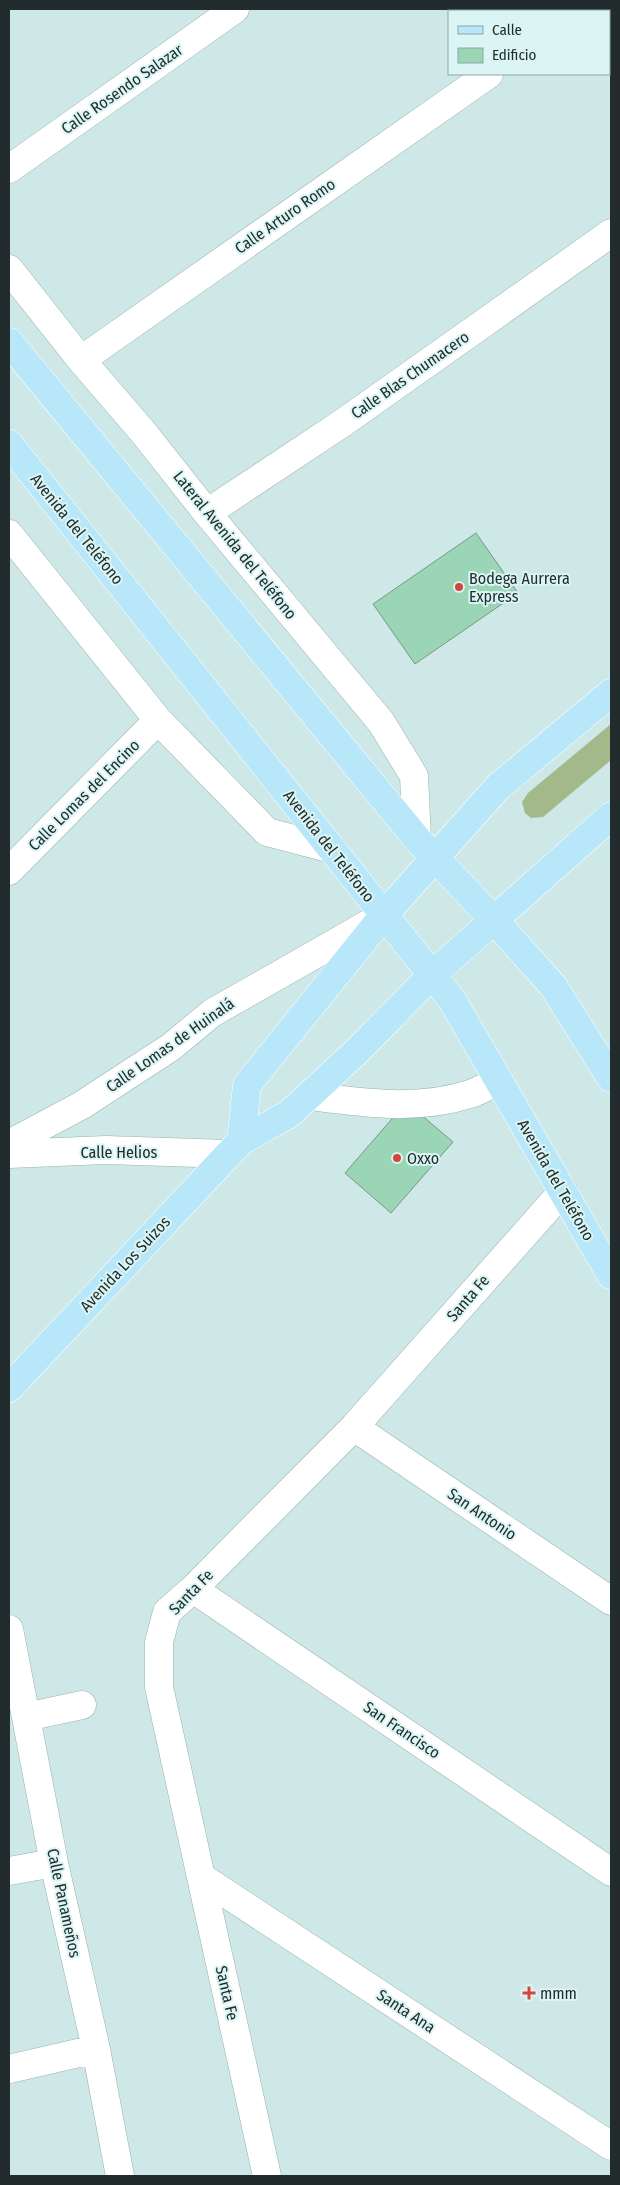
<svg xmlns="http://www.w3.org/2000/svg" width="620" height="2185" font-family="'Fira Sans Condensed',sans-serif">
  <rect width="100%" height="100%" fill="#cde8e7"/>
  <path fill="#a4b989" d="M611,724V760L543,817L531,818L525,813L522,802L528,793Z"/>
  <path fill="#9ad6b5" stroke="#809489" d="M476,533L518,593L415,664L373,604Z
    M397,1113H419L453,1142L391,1213L345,1173Z"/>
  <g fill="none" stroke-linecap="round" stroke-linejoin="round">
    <g stroke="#99b2b1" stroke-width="29">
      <path id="minor" d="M580,11L583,9
        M9,169L235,9
        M9,269L81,360L143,432L207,513L381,722L414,776L417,839
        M81,360L489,74
        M207,513L344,422L611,233
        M9,534L158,720L267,832L332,849
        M9,871L158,720
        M310,1096C363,1103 417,1111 470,1094C480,1091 489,1085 498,1080
        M9,1144L82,1105L171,1047L212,1013L384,915
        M9,1154L106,1150L229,1154
        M354,1427L611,1601
        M193,1589L611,1872
        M9,1629L54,1863L96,2049L120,2176
        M26,1717L82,1705
        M9,1871L54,1863
        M201,1877L611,2146
        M9,2069L96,2049
        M267,2176L159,1687V1642L167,1612L193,1589L354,1427L563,1191"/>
    </g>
    <g stroke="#fff" stroke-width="29">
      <path id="major" d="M9,342L417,839L495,921L553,986L611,1078
        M9,444L452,1000L611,1275
        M241,1141L247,1085L384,915L498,787L611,693
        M9,1388L241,1141L289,1114L355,1053L432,975L611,816"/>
    </g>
    <use href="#minor" stroke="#fff" stroke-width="28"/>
    <use href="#major" stroke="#b9e7fa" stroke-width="28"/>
  </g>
  <g fill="#d4463b" stroke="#daf5f4" stroke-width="2">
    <circle cx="459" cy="587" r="5"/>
    <circle cx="397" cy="1158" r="5"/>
    <path d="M526.5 1985.5h5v5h5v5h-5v5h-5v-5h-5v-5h5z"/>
  </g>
  <g text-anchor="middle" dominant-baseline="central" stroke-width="4" stroke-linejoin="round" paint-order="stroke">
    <g font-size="16" fill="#222c2c" stroke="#daf5f4">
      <text transform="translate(122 89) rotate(-35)">Calle Rosendo Salazar</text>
      <text transform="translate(285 216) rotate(-35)">Calle Arturo Romo</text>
      <text transform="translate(410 375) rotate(-35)">Calle Blas Chumacero</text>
      <text transform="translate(77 529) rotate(51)">Avenida del Teléfono</text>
      <text transform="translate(235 545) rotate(51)">Lateral Avenida del Teléfono</text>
      <text transform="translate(84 795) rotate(-45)">Calle Lomas del Encino</text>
      <text transform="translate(329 846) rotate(52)">Avenida del Teléfono</text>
      <text transform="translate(170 1045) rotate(-35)">Calle Lomas de Huinalá</text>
      <text x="119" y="1152">Calle Helios</text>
      <text transform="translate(556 1180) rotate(60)">Avenida del Teléfono</text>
      <text transform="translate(125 1264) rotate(-47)">Avenida Los Suizos</text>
      <text transform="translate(468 1298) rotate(-49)">Santa Fe</text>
      <text transform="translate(482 1514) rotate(34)">San Antonio</text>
      <text transform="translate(191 1592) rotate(-46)">Santa Fe</text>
      <text transform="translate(402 1730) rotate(34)">San Francisco</text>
      <text transform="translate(64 1903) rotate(78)">Calle Panameños</text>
      <text transform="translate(227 1993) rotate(77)">Santa Fe</text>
      <text transform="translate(406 2011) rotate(33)">Santa Ana</text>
    </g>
    <g font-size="16" fill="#222c2c" stroke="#daf5f4" text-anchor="start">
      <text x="469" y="578">Bodega Aurrera<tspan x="469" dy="18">Express</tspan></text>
      <text x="407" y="1158">Oxxo</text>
      <text x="540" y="1993">mmm</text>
    </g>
  </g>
  <rect width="620" height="2185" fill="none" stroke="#222c2c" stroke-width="20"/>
  <rect x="448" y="10" width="162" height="65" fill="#daf5f4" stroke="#90a5a4"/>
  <rect x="458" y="26" width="25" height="8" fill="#b9e7fa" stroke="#90a5a4"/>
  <text x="492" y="35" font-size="15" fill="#222c2c">Calle</text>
  <rect x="458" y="48" width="25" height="15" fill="#9ad6b5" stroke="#90a5a4"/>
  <text x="492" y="60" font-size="15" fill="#222c2c">Edificio</text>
</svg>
